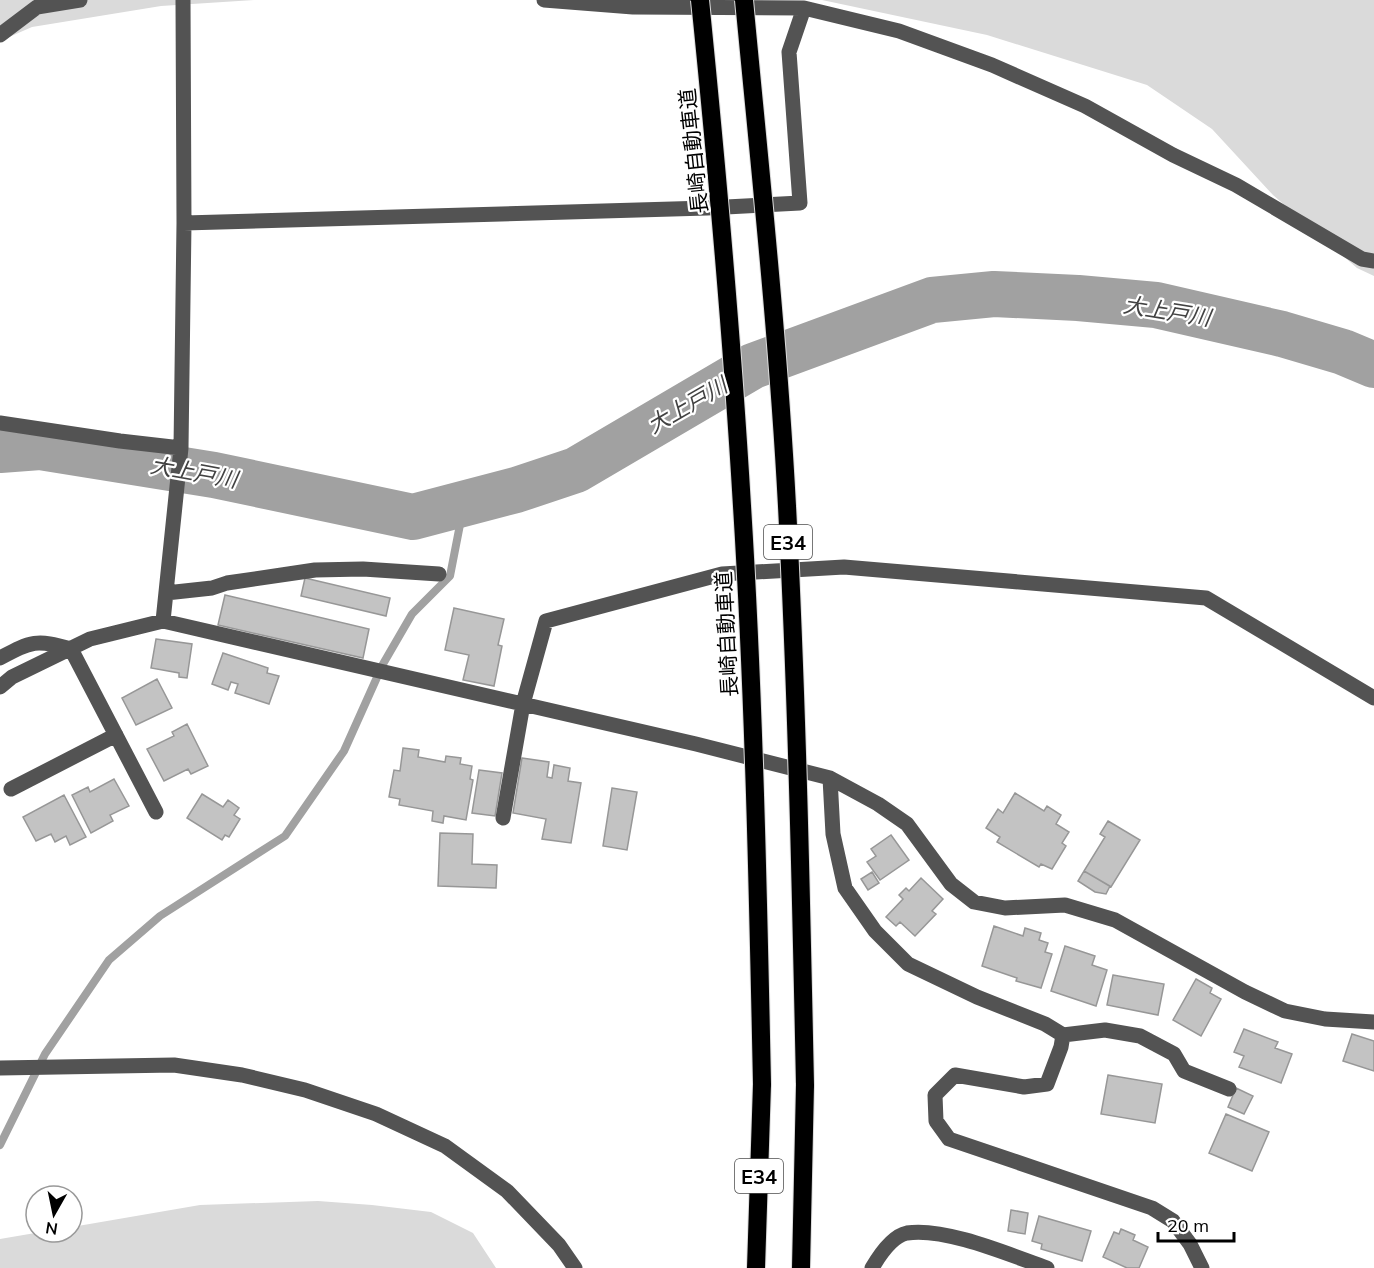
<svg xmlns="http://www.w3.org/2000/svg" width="1374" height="1268" font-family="Mulish,'Noto Sans JP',sans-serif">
  <rect width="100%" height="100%" fill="#fff"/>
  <path fill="#dadada" d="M0,0H254L161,6L32,27L0,41Z
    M822,0H1374V276L1357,268L1273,195L1212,129L1147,85L987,35Z
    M318,1201L372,1205L431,1212L473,1233L496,1268H0V1239L41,1232H72V1227L200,1205Z"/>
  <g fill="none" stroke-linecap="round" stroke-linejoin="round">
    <path stroke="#a1a1a1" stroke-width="8" d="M0,1145L45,1054L109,960L160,916L285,836L344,751L383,664L412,614L450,576L464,504"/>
    <path stroke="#a1a1a1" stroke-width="46" d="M0,450L40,447L214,475L413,517L516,490L576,470L753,366L932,300L994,294L1078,298L1156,305L1282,334L1343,352L1374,365"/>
  </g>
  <path fill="#c3c3c3" stroke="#979797" stroke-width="1.5" d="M305,578L390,598L386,616L301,596Z
    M225,595L369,629L363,658L218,625Z
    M454,608L504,619L498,645L502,646L494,686L463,680L469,655L445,650Z
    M156,639L192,644L187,678L179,677V673L151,668Z
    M223,653L268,668L267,673L279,676L269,704L235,693L238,684L231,682L228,690L212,684Z
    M157,679L172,708L136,725L122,698Z
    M187,724L208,766L191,774L188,769L164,781L147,749L174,736L172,732Z
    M403,748L419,750L418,757L445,762L446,756L461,758L460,764L472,766L470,779L473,780L466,820L444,816L443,823L432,821L433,811L399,805L400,799L389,797L394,770L400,771Z
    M522,758L549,762L547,777L552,778L554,765L570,768L568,781L581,783L571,843L542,839L546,819L513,813Z
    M479,770L502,773L495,816L472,813Z
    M114,779L129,806L110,815L113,821L91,833L72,795L88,787L90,792Z
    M612,788L637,792L627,850L603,846Z
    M1015,793L1044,811L1047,806L1061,815L1056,824L1069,832L1062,843L1066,846L1052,869L1041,864L1039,867L997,842L1000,837L986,828L998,809L1003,813Z
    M202,794L223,807L228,800L239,808L234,815L240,819L229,837L225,835L222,840L187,818Z
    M64,795L86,837L70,845L66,836L55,842L51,834L36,841L23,817Z
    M1108,821L1140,840L1111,887L1084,871L1105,837L1100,834Z
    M440,833L473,834L472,864L497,865L496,888L438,886Z
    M891,835L909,860L880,880L867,862L876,856L871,849Z
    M1084,871L1110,886L1106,894L1095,892L1078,881Z
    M872,872L879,883L868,890L861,879Z
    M921,878L943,899L932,911L936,914L915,936L900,922L896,926L886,917L903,899L899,895L906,888L909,891Z
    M994,926L1023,936L1025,928L1041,933L1039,940L1048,943L1045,952L1052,954L1041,988L1016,981L1017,978L982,966Z
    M1065,946L1095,956L1092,965L1107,970L1096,1006L1051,991Z
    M1113,975L1164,984L1158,1015L1107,1005Z
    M1196,979L1212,988L1210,993L1221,999L1201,1036L1173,1020Z
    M1244,1029L1278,1042L1275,1048L1292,1054L1281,1083L1239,1067L1244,1056L1234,1052Z
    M1352,1034L1374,1041V1071L1343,1061Z
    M1108,1075L1162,1084L1155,1123L1101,1114Z
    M1236,1088L1253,1096L1244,1114L1228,1107Z
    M1226,1114L1269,1132L1252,1171L1209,1153Z
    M1011,1210L1028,1213L1025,1234L1008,1231Z
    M1039,1216L1091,1231L1082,1261L1041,1249L1042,1244L1032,1241Z
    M1121,1229L1135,1235L1133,1240L1148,1247L1139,1268H1127L1103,1257L1114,1232L1119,1234Z"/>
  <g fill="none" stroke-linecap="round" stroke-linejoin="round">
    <g stroke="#dbdbdb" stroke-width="20">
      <path id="highway" d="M756,1268L762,1084
        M801,1268L805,1085"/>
    </g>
    <path stroke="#535353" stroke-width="15" d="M544,0L633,7L804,8L899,31L992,65L1085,106L1173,155L1236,185L1362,259L1374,261
      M0,35L37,7L80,0
      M184,223L707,208L800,203L789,52L804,8
      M0,423L120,441L181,448
      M166,593L212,588L227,583L315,570L363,569L439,574
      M163,621L181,448L184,223L183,0
      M0,658C32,641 36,639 71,649L156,812
      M0,687L12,677L90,639L163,621L696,744L830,778L878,804L907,824L951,884L974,902L1005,908L1065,905L1115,920L1245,992L1285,1011L1325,1019L1374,1022
      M830,778L833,834L845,888L875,931L908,964L977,997L1045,1024L1063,1035L1061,1047L1047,1084L1024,1087L955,1075L935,1095L936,1121L949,1139L1152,1208L1173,1221L1190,1244L1202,1268
      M11,789L116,735
      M503,818L523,704L546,621L722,574L844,567L1206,598L1374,698
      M1063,1035L1105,1030L1140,1036L1174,1054L1184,1071L1229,1089
      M0,1068L174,1065L242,1075L305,1090L376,1114L445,1146L507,1191L559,1245L575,1268
      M872,1268C879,1256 892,1236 907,1233C945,1227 1010,1255 1047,1268"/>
    <use href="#highway" stroke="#000" stroke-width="18"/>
    <g stroke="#dbdbdb" stroke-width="20" stroke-linecap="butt">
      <path id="highway-bridge" d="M700,0C717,168 732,337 742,506C754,698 758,891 762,1084
        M744,0C760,168 778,337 787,506C797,699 801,892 805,1085"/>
    </g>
    <use href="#highway-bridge" stroke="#000" stroke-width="18"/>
  </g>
  <g text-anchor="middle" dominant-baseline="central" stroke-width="4.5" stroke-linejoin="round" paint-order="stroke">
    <g fill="#fff" stroke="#4c4c4c" stroke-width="1.5">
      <rect x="764" y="525" width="48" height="34" rx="4.5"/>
      <rect x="735" y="1159" width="48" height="34" rx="4.5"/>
    </g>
    <g font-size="20" font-weight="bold" fill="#000">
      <text x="788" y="542">E34</text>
      <text x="759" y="1176">E34</text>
    </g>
    <g font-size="21" fill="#000" stroke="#fff">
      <text transform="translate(693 151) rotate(-96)">長崎自動車道</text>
      <text transform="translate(726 634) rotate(-93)">長崎自動車道</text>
    </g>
    <g font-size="22" font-style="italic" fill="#424242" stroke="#fff">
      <text transform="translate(1167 311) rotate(9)">大上戸川</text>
      <text transform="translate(687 405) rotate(-30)">大上戸川</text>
      <text transform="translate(194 472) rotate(10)">大上戸川</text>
    </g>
  </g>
  <g transform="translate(54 1214) rotate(189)"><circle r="28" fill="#ffffff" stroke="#999999" stroke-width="1.5"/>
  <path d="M0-4.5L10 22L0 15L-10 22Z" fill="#000000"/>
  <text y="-9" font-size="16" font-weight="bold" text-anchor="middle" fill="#000000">N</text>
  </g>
  <path d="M1158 1232v9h76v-9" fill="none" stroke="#000000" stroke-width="3"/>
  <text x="1167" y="1232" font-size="18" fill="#000000" stroke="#ffffff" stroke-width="4.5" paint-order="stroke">20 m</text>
</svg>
